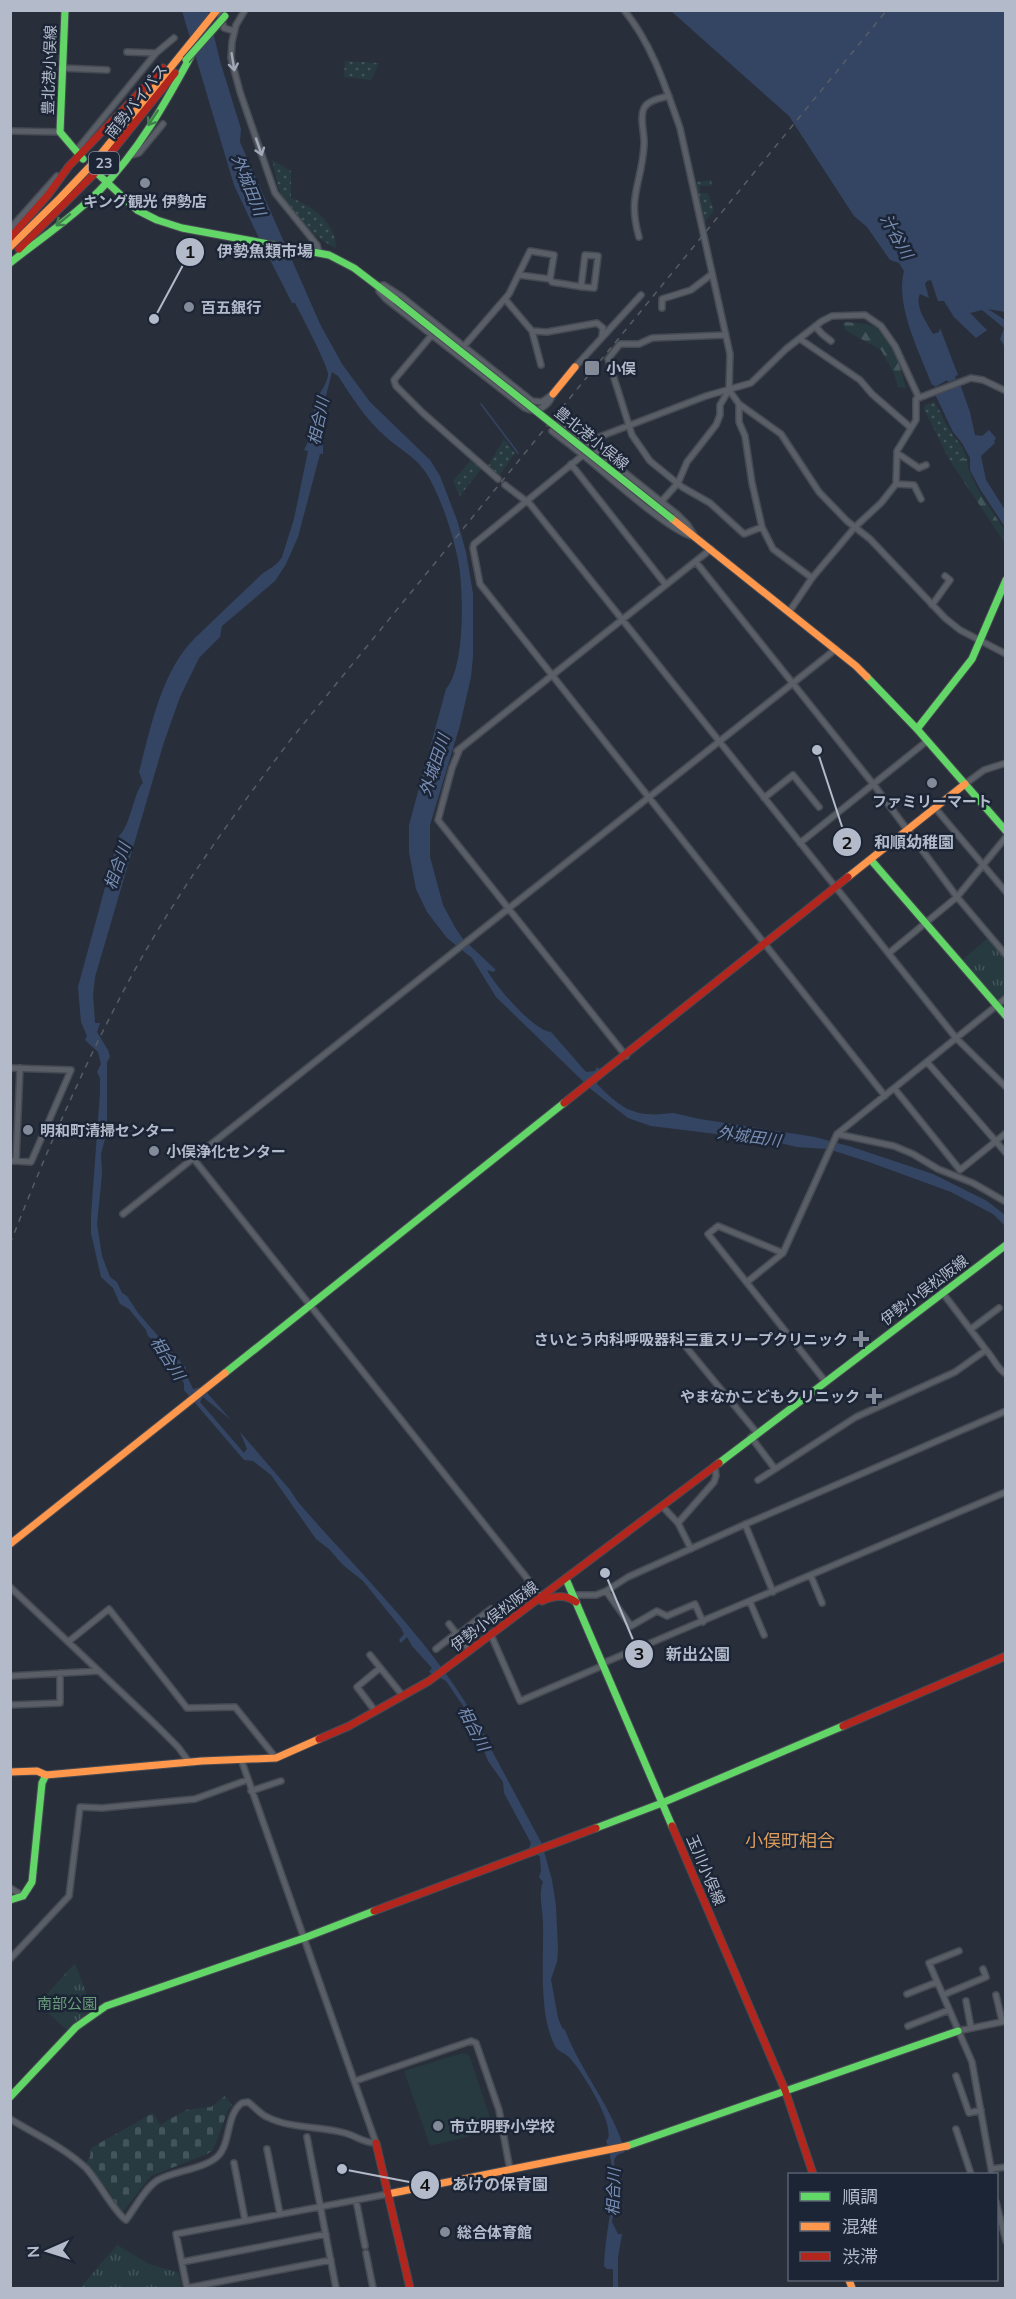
<svg xmlns="http://www.w3.org/2000/svg" width="1016" height="2299" font-family="Mulish,'Noto Sans JP',sans-serif">
  <defs>
    <pattern id="grass-dots" width="8" height="8" patternUnits="userSpaceOnUse" patternTransform="scale(1.5)"><rect width="8" height="8" fill="#263a40"/><path d="M2 2h.1M6 6h.1" fill="none" stroke="#43555a" stroke-width="1.8" stroke-linecap="round"/></pattern>
    <pattern id="forest-firs" width="22" height="20" patternUnits="userSpaceOnUse" patternTransform="scale(1.5)"><rect width="22" height="20" fill="#263a40"/><path d="M5 1l3.5 6h-7zM16 11l3.5 6h-7z" fill="#43555a"/></pattern>
    <pattern id="cemetery-stones" width="16" height="16" patternUnits="userSpaceOnUse" patternTransform="scale(1.5)"><rect width="16" height="16" fill="#263a40"/><path d="M2 7V4a2 2 0 0 1 4 0v3zM10 15v-3a2 2 0 0 1 4 0v3z" fill="#43555a"/></pattern>
    <pattern id="park-tufts" width="24" height="20" patternUnits="userSpaceOnUse" patternTransform="scale(1.5)"><rect width="24" height="20" fill="#263a40"/><path d="M3 7l-1-3M5 7V3M7 7l1-3M15 17l-1-3M17 17v-4M19 17l1-3" fill="none" stroke="#43555a"/></pattern>
  </defs>
  <rect width="100%" height="100%" fill="#292f3a"/>
  <path fill="url(#grass-dots)" d="M345,61L379,63L371,80L344,77Z
    M272,160L291,171V198C313,206 336,223 336,248C315,238 289,214 280,192C276,182 275,170 272,160Z
    M712,180L711,186H700V193H708L714,211L703,224L694,182Z
    M934,402C941,411 943,420 949,429C957,442 962,443 967,459L950,461L924,409L925,405Z
    M504,439L515,453L499,476L488,466Z
    M471,460L481,469L460,496L453,481Z"/>
  <path fill="url(#forest-firs)" d="M843,322C853,323 867,322 876,328C895,340 900,368 906,388L898,387L894,373L881,350L845,330Z
    M955,459H967L968,468L978,490L1005,531V543L950,461Z"/>
  <path fill="url(#cemetery-stones)" d="M225,2096L232,2105L228,2110L213,2150L207,2154L151,2176L122,2213L107,2188L104,2187L85,2164L90,2157L91,2148L153,2113L160,2125L186,2110L211,2107Z"/>
  <path fill="url(#park-tufts)" d="M988,938L1005,959V994L996,1000L962,960Z
    M75,1963L92,2008L67,2030L38,2004Z
    M117,2245L149,2264L179,2273L182,2288H80Z"/>
  <path fill="#263a40" d="M463,2053L469,2055L494,2130L430,2146L404,2071Z"/>
  <path fill="#344564" d="M182,11H208L220,61L241,129L240,142L320,324L342,364L370,402L430,460L440,476L457,520L466,552L473,594V656L471,677L460,725L430,825V857L443,905L456,929L463,939L496,970L493,972L487,970C495,986 534,1031 551,1032L586,1072L595,1071L597,1067L602,1071L597,1084C623,1110 635,1118 673,1113L700,1119L815,1137L852,1147L933,1174L987,1201L1005,1215V1226L993,1214L951,1192L869,1162L828,1149L797,1147L767,1140L651,1126L628,1118L592,1090L496,997L472,958L447,938L427,912L416,889L409,852V825L446,689C466,667 464,583 457,555C452,531 438,489 424,470C413,455 399,449 386,437C366,420 352,397 338,376L332,372L315,439L318,444H323V454H320L298,537L286,564L275,581L222,626L220,637L199,658L180,697L164,742L95,977L93,995L95,1023H100L97,1032L108,1050L110,1057L107,1062V1131L101,1154L102,1174L97,1224L102,1256L110,1277L117,1282L122,1293L127,1296L138,1313L186,1368L185,1372L193,1389L202,1387L231,1420L203,1397L200,1402L244,1453L247,1449L240,1432L290,1490L298,1502C365,1580 447,1655 491,1749L542,1844L552,1880L556,1906L558,1950L557,1962L551,1979L558,2018L562,2028L565,2030C581,2072 613,2108 625,2152L617,2155L614,2160L617,2191L612,2222L618,2234H622L618,2257V2288H613V2269H607L604,2266C606,2217 621,2189 606,2140L608,2139C614,2122 582,2071 569,2057C565,2053 558,2052 555,2046C538,2013 544,1959 543,1923C543,1909 538,1895 543,1882L539,1877L541,1871L540,1857L529,1848L531,1843L504,1793L503,1782L488,1761L477,1732L472,1727L468,1713L446,1681L429,1672L432,1668L412,1646L407,1637L401,1643L399,1640L404,1634L401,1628L363,1581L343,1565L329,1549L316,1539L271,1475L253,1461L244,1460L184,1390V1383L173,1370V1366L169,1363V1359L162,1348L148,1336L146,1330L129,1309L120,1304L113,1288L101,1277L91,1233V1216L100,1093V1078L97,1072L101,1064L98,1052L85,1040L87,1036L81,1022L78,987L119,836C131,825 134,791 143,783L139,772C151,727 161,672 195,638C217,617 239,596 261,575C268,569 277,566 282,557L294,519L308,451L304,450C312,436 312,420 315,405C317,394 327,386 328,375C329,367 301,315 295,303H292L256,232L234,185Z
    M671,11H1005V312L988,309L1005,320V347L1000,339L1004,328L982,310L970,313L987,330L976,338L954,317L944,301H938L931,280L927,281L925,284L929,298L920,294C914,306 927,323 933,334L939,332L940,328L958,375L955,376L956,379L948,382L947,380L935,387L934,385H932C920,353 895,306 904,271L899,263L890,260L867,227L854,216L789,116Z
    M960,384L970,412L975,435L982,436L989,430L996,438L994,441L995,443L981,456L986,480L1005,510V527L980,489L970,470V458L962,443L953,432L935,394Z"/>
  <g fill="none" stroke-linecap="round" stroke-linejoin="round">
    <path stroke="#344564" stroke-width="1.5" d="M481,404L518,453"/>
    <g stroke="#464a53" stroke-width="8">
      <path id="street" d="M219,10L224,28L234,31
        M245,10L236,25L232,42L231,58L240,92L275,193L317,245L319,252
        M624,10C652,44 666,88 680,128L730,354L729,390L720,405V415L716,425L687,462L678,483L661,502
        M127,52L155,53
        M62,68L107,70
        M10,131L60,132
        M76,151L156,53L174,38
        M129,156L139,153L163,124
        M10,229L57,176
        M639,237C627,196 642,183 644,145C645,134 639,118 644,108C648,100 661,98 669,96
        M550,279L552,282C566,284 580,287 594,288L598,256L585,255L581,287
        M384,285L401,296L532,401L542,402L553,394C549,406 537,414 525,408L386,299L379,291L378,286Z
        M505,299L532,331L547,332L597,323L603,328L602,336
        M662,308V299L691,290L712,274
        M815,326L822,334L831,341
        M532,331L541,365
        M726,335L652,338L639,344H620L608,359L632,435L650,461L682,487L710,503L744,534L762,527
        M431,336L394,380L396,386L423,413L498,479
        M800,339L860,380L872,394L910,427
        M464,346L509,294L530,251L554,255L550,279L519,275
        M575,367L641,295
        M729,390L739,404V422L745,436L752,483L762,527L773,549L812,578
        M739,404L781,434L819,492L847,521L870,539L945,618L960,630L1006,654
        M560,421L678,515L687,524L694,535
        M552,431L583,455L474,544L473,548L480,584L885,1096
        M586,442L706,396L751,383L786,349L822,321L832,316L865,315L881,326L895,346L919,398
        M584,453L583,455C605,473 668,530 691,536
        M897,453L919,468L926,465
        M571,464L666,585
        M896,484L914,485L921,499
        M505,485L530,504L956,1038L1006,1087
        M696,562L874,785L957,897L1006,955
        M932,605L950,580L945,576
        M789,612L812,578L855,527L881,503L896,484L897,451L916,420V399L971,378L983,380L1006,391
        M457,751L711,549
        M459,751L452,768L438,820L626,1056
        M965,784L984,770L1006,763
        M764,798L793,775L819,807
        M936,809L1006,892
        M800,843L927,741
        M889,953L957,897L1006,837
        M927,1062L1006,1153
        M10,1068L71,1070L31,1162L16,1161
        M894,1088L960,1170L1006,1133
        M837,1134L894,1146L913,1154L938,1169L973,1183L1006,1202
        M193,1158L542,1597
        M10,1161H16L20,1068
        M123,1214L836,649
        M783,1253L718,1226L708,1234L825,1381
        M747,1282L783,1253L837,1134L1006,998
        M971,1329L999,1308
        M677,1336L757,1433
        M986,1350C993,1357 997,1369 1006,1374
        M751,1437L775,1469
        M758,1480L856,1417L955,1372L986,1350L942,1292
        M662,1506L678,1523L691,1549
        M678,1523L714,1482L716,1476L715,1466
        M745,1524L773,1592
        M811,1576L822,1603
        M10,1587L156,1725L178,1747L189,1762
        M606,1591L631,1626L657,1611L667,1616L695,1604L703,1622
        M574,1595H596L606,1591L628,1577L739,1527L1006,1411
        M750,1602L764,1635
        M449,1624L470,1651
        M491,1635L520,1701L602,1666
        M68,1642L109,1609L187,1708L235,1707L276,1758
        M436,1649L454,1635L460,1633L491,1609
        M370,1655L403,1696
        M601,1664L1006,1492
        M10,1676L99,1671
        M10,1705L60,1703V1673
        M375,1711L357,1687L380,1668
        M251,1791L281,1781
        M10,1888L23,1896
        M959,1951L929,1963L972,2062L992,2174
        M10,1959L69,1896L80,1807L102,1808L195,1799L247,1780
        M907,1994L937,1982
        M943,1995L986,1977L983,1969
        M996,1995L1002,2021
        M966,2001L971,2028
        M908,2026L949,2010
        M958,2031L1006,2021
        M956,2076L969,2113L981,2110
        M355,2081L471,2041L476,2043L499,2110L510,2170
        M10,2119C35,2134 65,2148 86,2168C99,2182 114,2212 126,2220C135,2208 145,2188 158,2180C174,2171 205,2169 218,2156C231,2143 226,2114 242,2103L248,2102C255,2107 260,2114 267,2117C291,2129 320,2126 345,2133C356,2136 364,2143 376,2143L241,1759
        M956,2129L971,2174
        M307,2137L336,2288
        M267,2149L280,2214
        M234,2163L245,2220
        M991,2169L1006,2167
        M356,2200L365,2246
        M996,2202L1006,2241
        M366,2253L373,2288
        M182,2262L326,2234
        M187,2288L176,2234L388,2194
        M187,2288L331,2260"/>
    </g>
    <g stroke="#464a53" stroke-width="9">
      <path id="fast" d="M65,10L60,132L83,159
        M99,175L137,210L157,220L182,228L329,255L354,268L396,300
        M10,263C40,239 72,218 99,191C138,152 166,102 192,54
        M867,677L917,729L1006,831
        M917,729L972,659L1006,580
        M871,860L1006,1016
        M225,1373L564,1103
        M719,1463L1006,1245
        M566,1579L672,1826
        M596,1828L662,1803L843,1726
        M10,1900L23,1896L32,1882L42,1783L46,1775
        M10,2097L76,2027L106,2006L304,1938L374,1911
        M627,2146L958,2031"/>
    </g>
    <g stroke="#464a53" stroke-width="9">
      <path id="slow" d="M10,247L60,198L96,160L217,10
        M553,394L575,367
        M671,518L856,666L867,677
        M848,877L965,784
        M10,1544L225,1373
        M10,1772L37,1771L46,1775
        M46,1775L202,1761L276,1758L319,1739
        M388,2194L627,2146
        M849,2280L852,2288"/>
    </g>
    <g stroke="#464a53" stroke-width="9">
      <path id="jam" d="M10,238L48,195L69,166L163,68
        M19,249L94,174L175,73
        M564,1103L848,877
        M542,1601C554,1596 565,1594 576,1602
        M843,1726L1006,1656
        M319,1739L349,1726L429,1681L719,1463
        M672,1826L785,2090L813,2174
        M374,1911L596,1828
        M376,2143L410,2288"/>
    </g>
    <use href="#street" stroke="#5a5e67" stroke-width="5"/>
    <use href="#fast" stroke="#63d668" stroke-width="7"/>
    <use href="#slow" stroke="#ff974d" stroke-width="7"/>
    <use href="#jam" stroke="#b3261e" stroke-width="7"/>
    <path stroke="#585d65" stroke-width="1.5" stroke-dasharray="6 6" stroke-linecap="butt" d="M10,1244C46,1152 85,1062 132,975C178,891 234,814 292,738L887,10"/>
    <g stroke="#464a53" stroke-width="9" stroke-linecap="butt">
      <path id="fast-bridge" d="M186,60L225,16
        M396,300L671,518"/>
    </g>
    <use href="#fast-bridge" stroke="#63d668" stroke-width="7"/>
  </g>
  <defs><path id="oneway-shaft" d="M-6 0H5M1.5-3L5.5 0L1.5 3" fill="none" stroke-width="1.6" stroke-linecap="round" stroke-linejoin="round" transform="scale(1.5)"/></defs>
  <g stroke="#a1a8b7">
    <use href="#oneway-shaft" transform="translate(233 62) rotate(81)"/>
    <use href="#oneway-shaft" transform="translate(259 147) rotate(71)"/>
  </g>
  <g stroke="#407e4e">
    <use href="#oneway-shaft" transform="translate(153 118) rotate(123)"/>
    <use href="#oneway-shaft" transform="translate(63 220) rotate(141)"/>
  </g>
  <g fill="#838a98" stroke="#1c2535" stroke-width="2">
    <circle cx="145" cy="183" r="6"/>
    <circle cx="189" cy="307" r="6"/>
    <rect x="584" y="360" width="16" height="16" rx="3"/>
    <circle cx="932" cy="783" r="6"/>
    <circle cx="28" cy="1130" r="6"/>
    <circle cx="154" cy="1151" r="6"/>
    <path d="M858 1330h6v6h6v6h-6v6h-6v-6h-6v-6h6z"/>
    <path d="M871 1387h6v6h6v6h-6v6h-6v-6h-6v-6h6z"/>
    <circle cx="438" cy="2126" r="6"/>
    <circle cx="445" cy="2232" r="6"/>
  </g>
  <g text-anchor="middle" dominant-baseline="central" stroke-width="5" stroke-linejoin="round" paint-order="stroke">
    <rect fill="#1c2535" stroke="#868e9e" stroke-width="1.5" x="89" y="152" width="30" height="22" rx="4.5"/>
    <g font-size="14" font-weight="bold" fill="#b3bbcb">
      <text x="104" y="163">23</text>
    </g>
    <g font-size="15" fill="#b3bbcb" stroke="#1c2535">
      <text transform="translate(49 70) rotate(-88)">豊北港小俣線</text>
      <text transform="translate(136 101) rotate(-52)">南勢バイパス</text>
      <text transform="translate(592 438) rotate(39)">豊北港小俣線</text>
      <text transform="translate(924 1290) rotate(-37)">伊勢小俣松阪線</text>
      <text transform="translate(494 1616) rotate(-37)">伊勢小俣松阪線</text>
      <text transform="translate(706 1870) rotate(67)">玉川小俣線</text>
    </g>
    <g font-size="15" font-weight="bold" fill="#b3bbcb" stroke="#1c2535" text-anchor="start">
      <text x="145" y="201" text-anchor="middle">キング観光 伊勢店</text>
      <text x="201" y="307">百五銀行</text>
      <text x="606" y="368">小俣</text>
      <text x="932" y="801" text-anchor="middle">ファミリーマート</text>
      <text x="40" y="1130">明和町清掃センター</text>
      <text x="166" y="1151">小俣浄化センター</text>
      <text x="848" y="1339" text-anchor="end">さいとう内科呼吸器科三重スリープクリニック</text>
      <text x="860" y="1396" text-anchor="end">やまなかこどもクリニック</text>
      <text x="450" y="2126">市立明野小学校</text>
      <text x="457" y="2232">総合体育館</text>
    </g>
    <g font-size="15" fill="#699d79" stroke="#1c2535">
      <text x="67" y="2003">南部公園</text>
    </g>
    <g font-size="16" font-style="italic" fill="#798eb4" stroke="#1c2535">
      <text transform="translate(249 185) rotate(68)">外城田川</text>
      <text transform="translate(897 236) rotate(61)">汁谷川</text>
      <text transform="translate(318 421) rotate(-78)">相合川</text>
      <text transform="translate(434 765) rotate(-72)">外城田川</text>
      <text transform="translate(117 866) rotate(-71)">相合川</text>
      <text transform="translate(749 1136) rotate(8)">外城田川</text>
      <text transform="translate(168 1358) rotate(57)">相合川</text>
      <text transform="translate(474 1728) rotate(62)">相合川</text>
      <text transform="translate(613 2192) rotate(-88)">相合川</text>
    </g>
    <g font-size="18" fill="#dc9d5d" stroke="#1c2535">
      <text x="790" y="1840">小俣町相合</text>
    </g>
  </g>
  <path fill="none" stroke="#b3bbcb" stroke-width="2" d="M154 319L190 252M817 750L847 842M605 1573L639 1654M342 2169L425 2185"/>
  <g fill="#b3bbcb" stroke="#1c2535" stroke-width="2">
    <circle cx="154" cy="319" r="6"/>
    <circle cx="817" cy="750" r="6"/>
    <circle cx="605" cy="1573" r="6"/>
    <circle cx="342" cy="2169" r="6"/>
    <circle cx="190" cy="252" r="15"/>
    <circle cx="847" cy="842" r="15"/>
    <circle cx="639" cy="1654" r="15"/>
    <circle cx="425" cy="2185" r="15"/>
  </g>
  <g font-size="18" text-anchor="middle" font-weight="bold" fill="#111">
    <text x="190" y="258">1</text>
    <text x="847" y="849">2</text>
    <text x="639" y="1660">3</text>
    <text x="425" y="2191">4</text>
  </g>
  <g font-size="16" text-anchor="middle" font-weight="bold" fill="#b3bbcb" stroke="#1c2535" stroke-width="5" stroke-linejoin="round" paint-order="stroke">
    <text x="265" y="257">伊勢魚類市場</text>
    <text x="914" y="848">和順幼稚園</text>
    <text x="698" y="1660">新出公園</text>
    <text x="500" y="2190">あけの保育園</text>
  </g>
  <rect width="1016" height="2299" fill="none" stroke="#b3bbcb" stroke-width="24"/>
  <rect x="788" y="2173" width="210" height="108" fill="#1c2535" stroke="#586171" stroke-width="1.5"/>
  <rect x="800" y="2192" width="30" height="9" fill="#63d668" stroke="#586171" stroke-width="1.5"/>
  <text x="842" y="2203" font-size="18" fill="#b3bbcb">順調</text>
  <rect x="800" y="2222" width="30" height="9" fill="#ff974d" stroke="#586171" stroke-width="1.5"/>
  <text x="842" y="2233" font-size="18" fill="#b3bbcb">混雑</text>
  <rect x="800" y="2252" width="30" height="9" fill="#b3261e" stroke="#586171" stroke-width="1.5"/>
  <text x="842" y="2263" font-size="18" fill="#b3bbcb">渋滞</text>
  <g transform="translate(48 2251) rotate(267)" stroke="#1c2535" stroke-width="4.5" paint-order="stroke">
  <path d="M0-4.5L10 22L0 15L-10 22Z" fill="#b3bbcb"/>
  <text y="-9" font-size="16" font-weight="bold" text-anchor="middle" fill="#b3bbcb">N</text>
  </g>
</svg>
